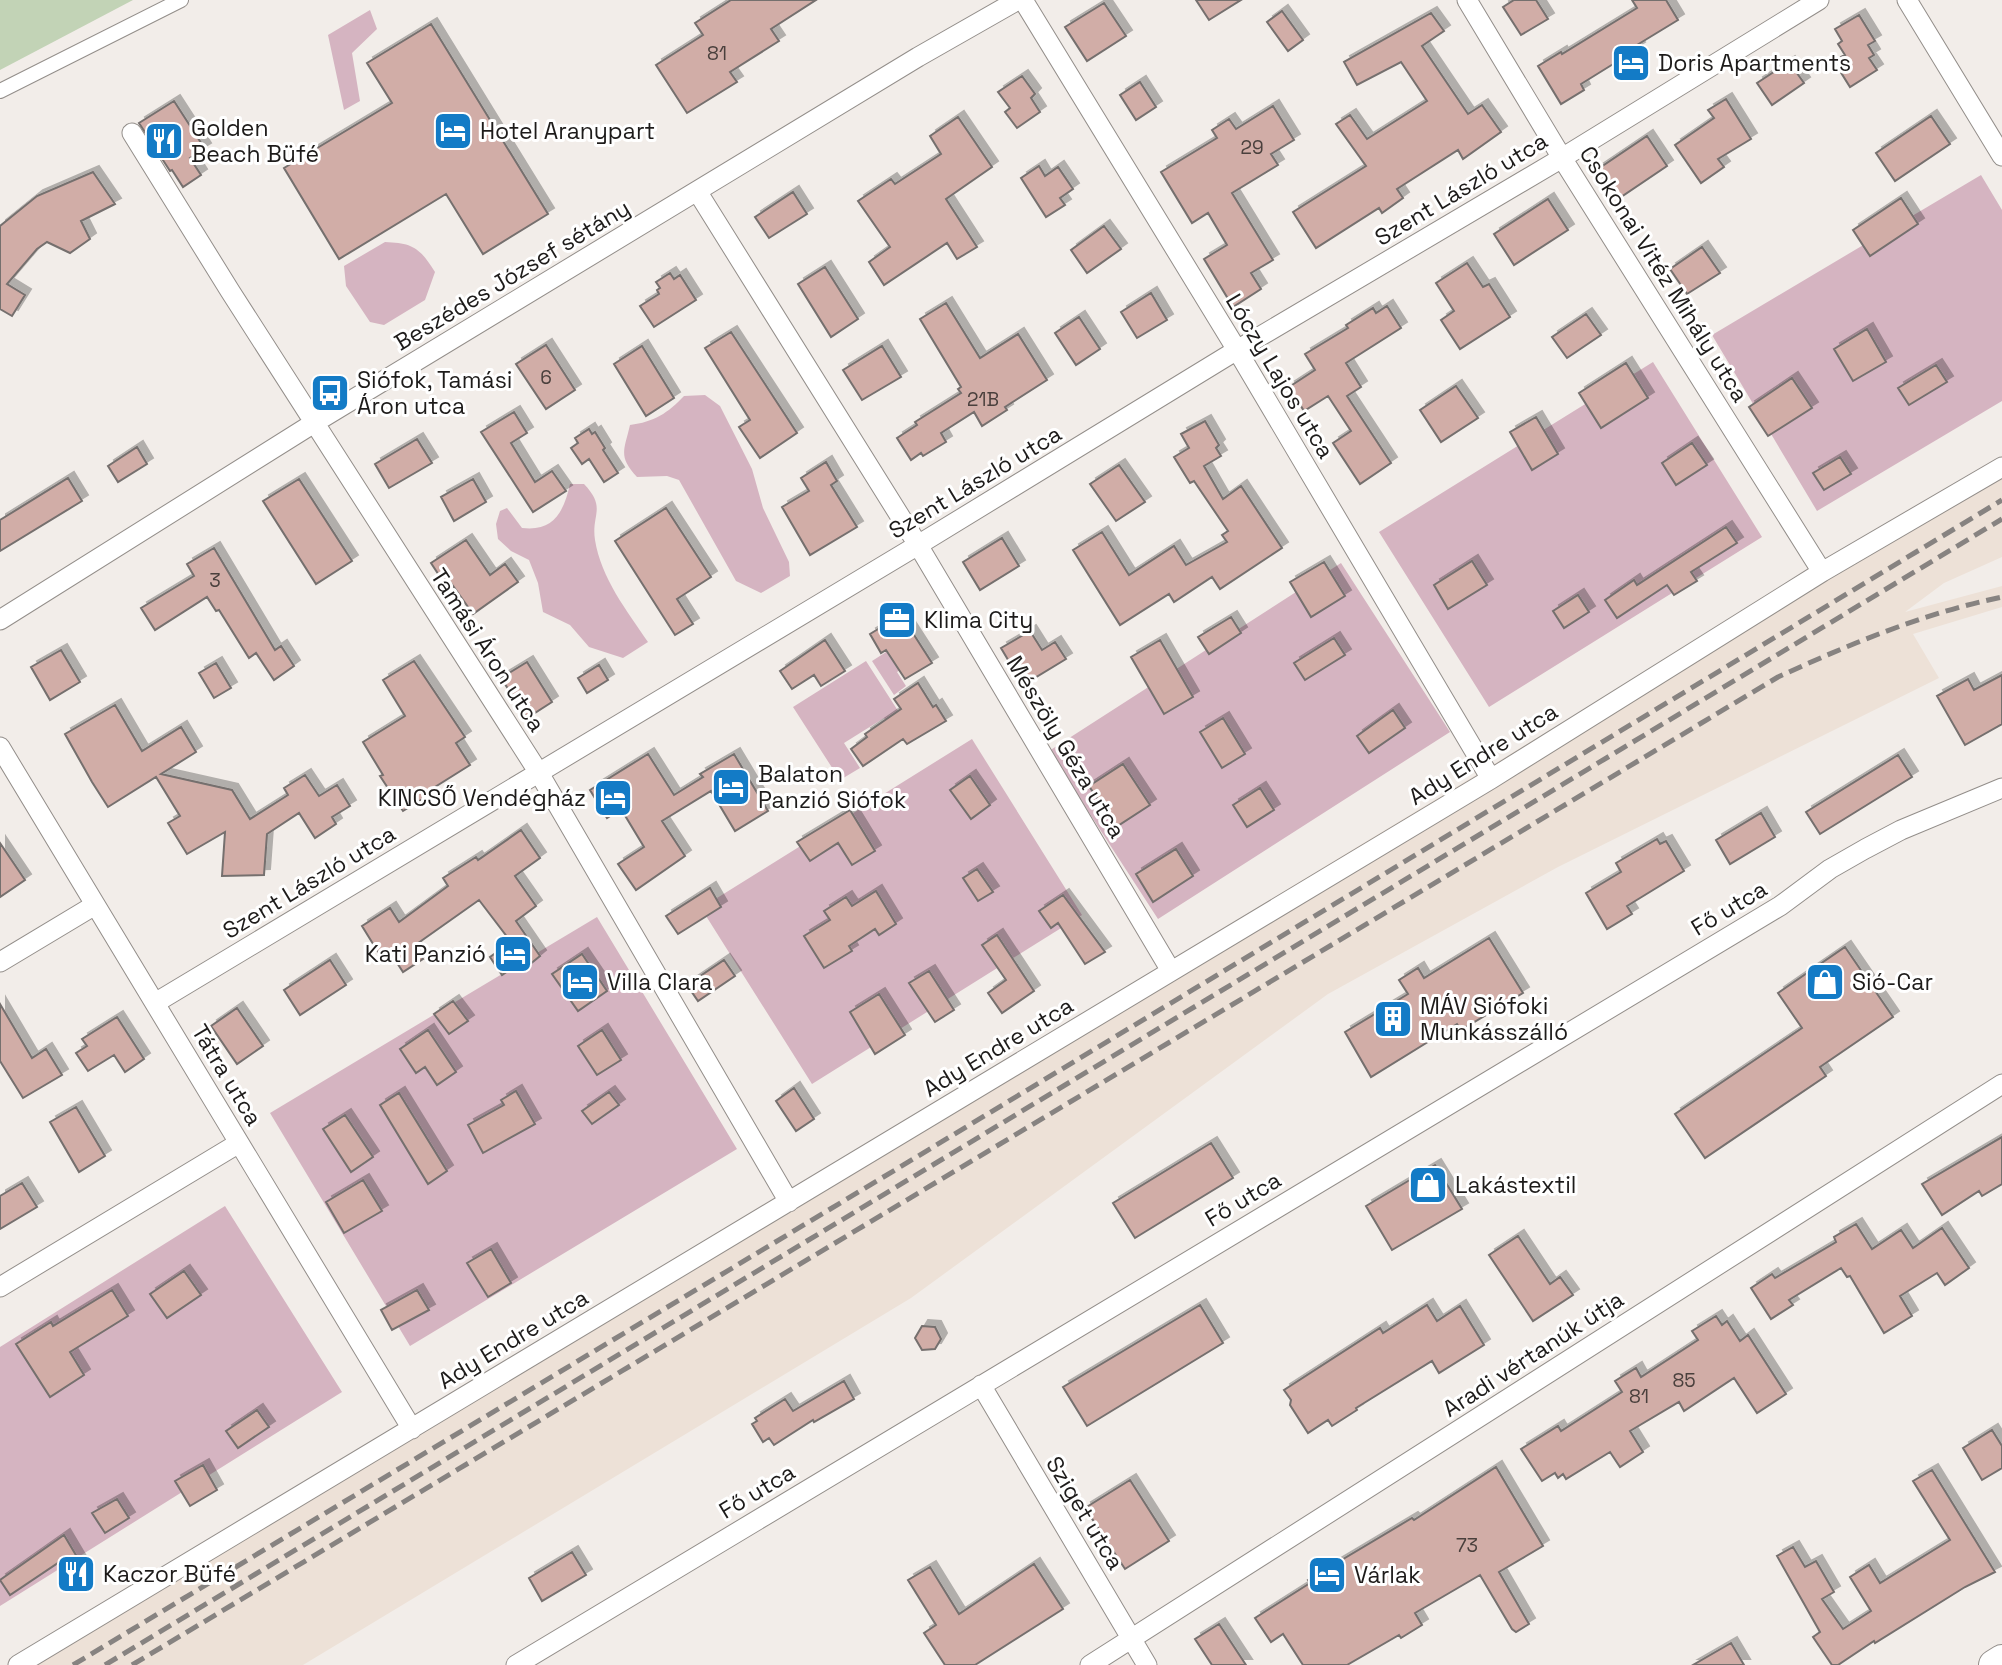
<svg xmlns="http://www.w3.org/2000/svg" width="2002" height="1665" font-family="'Space Grotesk',sans-serif">
  <defs>
    <filter id="shadow"><feDropShadow dx="6" dy="-6" stdDeviation="0" flood-color="#0004"/></filter>
  </defs>
  <rect width="100%" height="100%" fill="#f2ede9"/>
  <path fill="#ede1d7" d="M2002,456V557L1944,583L1905,612L2002,586V607L1913,634L1939,678L1558,867L1328,994L911,1298L303,1665H8Z"/>
  <path fill="#d5b4c1" d="M370,10L377,29L352,53L360,101L344,110L328,35Z
    M1981,175L2002,210V401L1817,511L1712,335Z
    M385,242C413,243 420,248 435,272L425,300L384,325L370,322L346,286L344,266Z
    M1653,362L1762,537L1489,707L1379,532Z
    M705,395L720,406L752,469L763,508L789,562L790,576L761,593L736,581L679,480L667,476L637,477C618,456 624,451 630,425C654,422 668,413 684,396Z
    M570,484H584C607,508 591,514 595,540C601,578 627,611 648,642L623,658L589,647L570,625L543,612L538,583L529,560L511,551L498,539L496,524L500,511L507,508L522,528C554,532 564,511 570,484Z
    M1341,563L1450,732L1158,919L1049,751Z
    M894,647L906,666L897,672L906,686L894,695L872,661Z
    M866,661L900,714L887,721L884,718L844,743L860,768L840,780L793,707Z
    M972,739L1082,915L812,1084L701,908Z
    M597,917L737,1149L410,1346L270,1113Z
    M225,1206L342,1392L0,1606V1347Z"/>
  <path fill="#c2d3b6" d="M0,0H133L0,70Z"/>
  <path fill="#d1ada7" stroke="#756f6e" stroke-width="2" filter="url(#shadow)" d="M731,0H816L771,29L779,41L730,72L737,82L687,113L656,65L703,35L695,23Z
    M1196,0H1241L1209,20Z
    M1514,0H1536L1548,19L1521,35L1503,7Z
    M1632,0H1666L1678,20L1637,45L1639,48L1581,84L1584,90L1561,104L1538,66L1561,52L1562,54L1637,8Z
    M1104,3L1126,36L1087,61L1065,27Z
    M1282,11L1303,40L1288,51L1267,22Z
    M1431,13L1444,31L1422,46L1468,114L1482,105L1501,132L1463,159L1458,150L1397,189L1403,198L1382,213L1379,208L1316,248L1293,212L1366,166L1336,124L1350,115L1367,139L1427,101L1401,62L1357,85L1344,62Z
    M1859,15L1875,41L1868,45L1874,55L1869,58L1877,70L1850,87L1840,71L1845,68L1839,58L1845,55L1838,44L1842,41L1835,29Z
    M431,24L548,214L483,254L446,194L339,259L284,168L392,103L367,63Z
    M1789,62L1804,83L1772,105L1757,83Z
    M1022,76L1035,94L1031,98L1040,112L1017,128L1005,112L1010,108L998,92Z
    M1140,82L1156,107L1136,120L1120,95Z
    M1726,99L1751,139L1718,159L1724,167L1701,183L1675,145L1714,118L1708,110Z
    M174,101L205,149L190,158L201,175L183,187L172,170L170,171L139,123Z
    M1273,106L1294,140L1271,154L1278,165L1232,193L1273,260L1251,273L1261,289L1233,307L1204,259L1227,245L1208,213L1192,223L1161,172L1217,138L1212,130L1229,119L1236,129Z
    M1931,116L1950,144L1895,181L1876,153Z
    M958,117L992,167L946,199L977,247L957,259L947,243L884,285L869,262L890,247L858,201L891,179L895,184L941,154L930,136Z
    M1647,136L1667,166L1618,199L1598,169Z
    M1039,166L1045,176L1058,167L1073,189L1060,198L1065,205L1046,217L1021,178Z
    M93,172L115,204L81,221L90,239L70,253L47,242L37,249L7,284L25,295L12,316L0,309V226L37,196Z
    M793,192L807,214L769,238L755,217Z
    M1901,198L1918,224L1870,256L1853,230Z
    M1548,199L1568,230L1514,265L1494,234Z
    M1104,226L1121,249L1087,273L1071,250Z
    M1702,247L1720,273L1687,294L1670,269Z
    M1467,263L1483,287L1489,284L1510,317L1460,349L1441,320L1454,311L1436,283Z
    M825,267L858,319L831,337L798,284Z
    M670,273L674,279L680,275L696,300L654,327L640,306L659,294L657,290L660,288L656,282Z
    M1151,293L1167,320L1137,338L1121,312Z
    M946,303L980,358L1018,334L1047,380L1005,407L1007,410L982,426L974,412L941,433L946,442L923,456L921,453L911,460L897,438L917,425L915,422L961,393L958,389L961,387L920,319Z
    M1387,306L1401,328L1346,363L1361,387L1347,396L1391,463L1360,484L1333,443L1351,431L1328,396L1304,411L1289,387L1315,370L1305,354L1348,328L1346,325L1373,308L1376,313Z
    M1586,314L1601,335L1567,358L1552,337Z
    M1079,317L1100,349L1076,365L1055,333Z
    M1867,329L1886,362L1853,381L1834,349Z
    M731,332L797,433L760,458L739,427L750,420L705,348Z
    M546,345L575,390L546,409L516,364Z
    M642,346L674,398L646,416L614,364Z
    M882,346L901,377L862,400L843,370Z
    M1626,363L1648,398L1601,428L1579,393Z
    M1936,365L1947,382L1909,405L1898,388Z
    M1792,378L1812,408L1768,436L1749,407Z
    M1456,386L1478,418L1441,442L1420,410Z
    M514,412L527,433L511,443L535,482L552,471L566,491L533,512L481,432Z
    M1536,417L1558,454L1532,470L1510,432Z
    M1205,421L1219,445L1216,448L1221,456L1204,466L1223,499L1241,486L1282,548L1220,589L1212,577L1174,602L1169,594L1120,625L1073,550L1102,532L1129,575L1174,546L1186,565L1227,542L1222,535L1228,531L1194,481L1190,483L1174,457L1189,448L1181,434Z
    M589,429L592,434L595,432L605,448L603,450L618,473L604,482L589,459L582,464L571,448L578,443L575,438Z
    M417,439L432,463L389,488L375,464Z
    M1692,443L1707,465L1676,485L1662,463Z
    M137,447L147,464L118,482L108,466Z
    M1840,457L1851,474L1824,490L1813,473Z
    M826,462L837,481L831,485L857,527L810,555L782,507L809,491L801,478Z
    M1119,465L1145,502L1116,521L1090,484Z
    M68,478L82,501L0,551V520Z
    M299,479L352,561L316,584L263,501Z
    M473,479L486,502L454,521L441,497Z
    M666,508L711,577L677,599L693,624L675,635L615,541Z
    M1726,527L1737,543L1691,572L1697,581L1674,595L1667,585L1617,618L1605,600L1634,580L1637,585Z
    M1002,538L1019,566L980,590L963,562Z
    M466,540L490,575L505,564L518,582L473,614L451,583L446,586L431,563Z
    M214,548L275,650L281,646L294,666L274,680L256,653L249,658L219,610L216,611L207,597L155,630L141,608L194,576L187,564Z
    M1472,561L1487,585L1448,609L1434,585Z
    M1324,562L1345,596L1311,617L1290,582Z
    M1578,595L1589,612L1564,628L1553,611Z
    M898,610L932,663L905,679L886,650L881,653L870,634L883,626L880,621Z
    M1231,617L1241,633L1209,654L1198,637Z
    M1030,631L1042,650L1055,642L1066,659L1023,685L1001,648Z
    M1334,638L1345,655L1305,680L1294,663Z
    M825,640L845,671L821,686L814,675L792,689L780,671Z
    M1160,640L1193,697L1164,714L1131,657Z
    M61,650L80,682L50,700L31,667Z
    M414,661L465,737L456,743L470,765L427,792L429,795L403,811L380,776L383,775L363,742L405,716L383,680Z
    M527,662L552,702L527,718L501,678Z
    M216,663L231,688L214,698L199,673Z
    M599,665L608,680L587,693L578,678Z
    M2002,675V724L1965,745L1937,696L1968,679L1974,690Z
    M918,683L933,707L936,705L946,721L907,744L903,739L863,766L851,749L867,737L865,734L901,709L894,699Z
    M115,705L142,751L181,727L196,752L161,774L232,790L250,819L288,795L284,788L305,775L319,796L337,785L350,806L332,817L336,824L315,838L299,813L267,834L264,875L222,876L225,832L187,854L168,823L180,816L156,777L108,807L92,782L65,734Z
    M1393,710L1405,728L1369,753L1357,736Z
    M1223,718L1245,754L1222,768L1200,732Z
    M648,754L674,795L703,777L700,774L734,754L768,811L735,831L711,791L662,821L685,856L636,890L618,864L644,847L621,809L607,818L590,790Z
    M1898,755L1912,777L1820,834L1806,812Z
    M1123,764L1150,805L1116,827L1089,786Z
    M970,776L990,805L971,819L950,790Z
    M1260,788L1274,810L1247,827L1233,805Z
    M850,810L875,851L852,865L838,843L810,861L797,842Z
    M1761,813L1775,837L1730,864L1716,840Z
    M521,830L540,858L515,876L536,906L516,921L540,956L529,965L525,959L502,975L490,957L511,942L479,900L414,946L423,959L403,972L392,955L383,960L362,926L390,908L399,922L448,886L443,878L476,857L478,860Z
    M1657,839L1660,844L1666,841L1684,871L1627,906L1632,914L1607,929L1586,893L1621,872L1616,863Z
    M0,843L25,880L0,897Z
    M1176,849L1193,876L1153,902L1136,874Z
    M977,869L993,892L978,901L963,878Z
    M710,888L721,907L678,934L666,916Z
    M876,891L896,924L879,935L875,929L849,946L852,951L824,968L804,936L830,920L824,911L846,897L852,906Z
    M1063,895L1105,952L1085,964L1058,923L1051,928L1039,911Z
    M997,935L1034,991L1002,1013L988,993L1006,980L982,945Z
    M1489,938L1523,993L1461,1030L1457,1024L1371,1077L1345,1032L1408,994L1399,980L1418,968L1424,978Z
    M1845,947L1893,1017L1820,1067L1826,1076L1705,1158L1675,1114L1802,1028L1778,993Z
    M582,954L607,991L578,1011L552,974Z
    M330,960L346,985L300,1015L284,990Z
    M724,960L735,976L698,1001L687,985Z
    M929,971L954,1010L935,1022L909,983Z
    M879,994L905,1035L875,1054L850,1012Z
    M453,1001L468,1021L449,1034L434,1014Z
    M0,1004L32,1058L46,1049L62,1075L23,1098L0,1061Z
    M237,1008L263,1046L237,1064L211,1026Z
    M117,1017L144,1059L125,1072L114,1055L88,1071L76,1053L87,1046L82,1039Z
    M428,1030L456,1072L437,1085L425,1067L416,1073L400,1049Z
    M602,1030L621,1060L597,1075L578,1046Z
    M794,1088L814,1119L796,1131L776,1101Z
    M516,1091L535,1124L483,1153L468,1125L504,1105L501,1100Z
    M609,1092L619,1105L592,1124L582,1111Z
    M399,1093L447,1171L428,1184L380,1105Z
    M76,1107L105,1156L79,1172L50,1122Z
    M345,1115L373,1157L351,1172L323,1129Z
    M2002,1137V1184L1982,1196L1979,1191L1942,1215L1922,1184Z
    M1211,1143L1233,1178L1135,1238L1113,1203Z
    M1435,1165L1462,1209L1392,1250L1366,1206Z
    M363,1180L382,1211L344,1233L326,1202Z
    M22,1183L37,1207L0,1229V1196Z
    M1856,1224L1872,1249L1901,1230L1913,1248L1942,1228L1969,1268L1945,1285L1937,1273L1900,1296L1912,1316L1884,1333L1850,1276L1847,1277L1841,1268L1789,1300L1793,1305L1771,1319L1751,1288L1772,1274L1775,1278L1836,1242L1834,1237Z
    M1518,1236L1550,1284L1560,1277L1573,1295L1533,1321L1489,1255Z
    M491,1249L511,1283L488,1297L467,1263Z
    M184,1271L201,1295L167,1318L150,1294Z
    M112,1290L128,1316L70,1352L84,1375L50,1397L16,1344L51,1322L53,1326Z
    M417,1290L429,1310L392,1330L381,1310Z
    M1200,1305L1223,1343L1087,1426L1063,1387Z
    M1427,1305L1437,1321L1460,1306L1484,1345L1439,1373L1432,1361L1356,1408L1357,1410L1332,1426L1328,1420L1308,1433L1290,1405L1291,1400L1284,1390L1380,1328L1383,1333Z
    M1716,1316L1722,1325L1727,1321L1740,1341L1748,1335L1786,1394L1757,1413L1734,1378L1684,1411L1679,1402L1630,1431L1643,1452L1620,1467L1610,1452L1566,1479L1563,1474L1558,1478L1555,1473L1542,1481L1521,1449L1558,1426L1561,1431L1622,1392L1615,1381L1636,1368L1641,1377L1698,1340L1692,1331Z
    M922,1326L935,1327L941,1339L935,1349L922,1350L915,1338Z
    M844,1381L854,1399L814,1422L813,1420L774,1445L769,1438L763,1442L752,1424L757,1421L755,1418L785,1399L793,1411Z
    M257,1410L269,1427L238,1448L226,1431Z
    M1992,1430L2002,1446V1468L1982,1480L1963,1448Z
    M203,1465L217,1490L190,1506L175,1481Z
    M1496,1467L1543,1546L1499,1572L1529,1624L1516,1632L1512,1629L1480,1575L1415,1613L1422,1625L1401,1638L1399,1635L1347,1665H1303L1283,1634L1271,1642L1255,1618L1310,1583L1308,1580L1412,1518L1414,1520Z
    M1932,1470L1995,1572L1965,1587L1875,1643L1874,1641L1838,1665H1832L1813,1637L1820,1632L1777,1556L1793,1547L1805,1567L1816,1561L1834,1592L1822,1599L1843,1629L1871,1611L1850,1577L1869,1565L1880,1583L1950,1540L1913,1481Z
    M1130,1480L1169,1541L1125,1569L1085,1508Z
    M117,1499L129,1518L105,1533L92,1513Z
    M64,1535L80,1562L64,1572L58,1563L10,1595L0,1580Z
    M572,1552L586,1575L542,1601L529,1578Z
    M1034,1564L1063,1609L975,1665H945L924,1633L936,1625L908,1580L930,1567L959,1614Z
    M1219,1624L1246,1665H1212L1195,1639Z
    M1731,1643L1744,1665H1693Z"/>
  <g fill="none" stroke-linecap="round" stroke-linejoin="round">
    <g stroke="#938e8a" stroke-width="16">
      <path id="pedestrian" d="M0,91L181,0"/>
    </g>
    <g stroke="#938e8a" stroke-width="21">
      <path id="minor" d="M1023,0L1237,350L1491,779
        M1467,0L1562,158L1822,572
        M1907,0L2002,156
        M132,133L230,291L539,773L789,1202
        M697,191L918,545L1171,971
        M0,620L314,423L918,57L1018,0
        M0,747L412,1429
        M0,962L95,905
        M155,1003L918,545L1237,350L1562,158L1819,0
        M0,1287L239,1143
        M981,1385L1147,1665
        M18,1665L1491,779L1822,572L2002,467
        M516,1665L1780,906L1830,869L1865,849L1901,830L2002,788
        M1090,1665L2002,1084"/>
    </g>
    <g stroke="#938e8a" stroke-width="32">
      <path id="primary" d="M1994,1665L2002,1660"/>
    </g>
    <use href="#pedestrian" stroke="#fff" stroke-width="14"/>
    <use href="#minor" stroke="#fff" stroke-width="19"/>
    <use href="#primary" stroke="#fff" stroke-width="30"/>
    <path stroke="#878381" stroke-width="5" stroke-dasharray="14 7" stroke-linecap="butt" d="M73,1665L900,1167L2002,500
      M105,1665L2002,519
      M132,1665L1778,677C1850,644 1924,613 2002,597"/>
  </g>
  <defs>
    <g id="hotel-square" transform="scale(2.0125)"><rect x="-9" y="-9" width="18" height="18" rx="4" fill="#137bc6" stroke="#fff"/><path d="M-6-4.5h1.5V1H6V5H4.5V3h-9V5H-6ZM-4 0a1.8 1.8 0 1 1 3.6 0ZM.5 0V-2.5h3Q6-2.5 6 0Z" fill="#fff"/></g>
    <g id="restaurant-square" transform="scale(2.0125)"><rect x="-9" y="-9" width="18" height="18" rx="4" fill="#137bc6" stroke="#fff"/><path d="M-5-6h1v4h1v-4h1v4h1v-4h1v5L-1.5 .5V6h-2V.5L-5-1ZM5-6V6H3V1.5H1.5Q1.5-4 5-6Z" fill="#fff"/></g>
    <g id="bus-square" transform="scale(2.0125)"><rect x="-9" y="-9" width="18" height="18" rx="4" fill="#137bc6" stroke="#fff"/><path d="M-5-6H5V4H4V6H2V4H-2V6H-4V4H-5ZM-3.5-4V0h7V-4ZM-3.5 1.2v1.5H-2V1.2ZM2 1.2v1.5H3.5V1.2Z" fill="#fff"/></g>
    <g id="office-square" transform="scale(2.0125)"><rect x="-9" y="-9" width="18" height="18" rx="4" fill="#137bc6" stroke="#fff"/><path d="M-6-3h4V-5.5h4V-3h4V5H-6ZM-1-4.5V-3h2v-1.5ZM-6 0V1H6V0Z" fill="#fff"/></g>
    <g id="shop-square" transform="scale(2.0125)"><rect x="-9" y="-9" width="18" height="18" rx="4" fill="#137bc6" stroke="#fff"/><path d="M-5-2.5h2.3a2.7 3.5 0 0 1 5.4 0H5L5.5 6h-11ZM-1.5-2.5h3a1.5 2.3 0 0 0-3 0Z" fill="#fff"/></g>
    <g id="building-square" transform="scale(2.0125)"><rect x="-9" y="-9" width="18" height="18" rx="4" fill="#137bc6" stroke="#fff"/><path d="M-4-6H4V6H1V3H-1V6H-4ZM-2.5-4.3h1.7v1.8h-1.7ZM.8-4.3h1.7v1.8H.8ZM-2.5-1h1.7V.8h-1.7ZM.8-1h1.7V.8H.8Z" fill="#fff"/></g>
  </defs>
  <g fill-rule="evenodd">
    <use href="#hotel-square" x="1631" y="63"/>
    <use href="#hotel-square" x="453" y="131"/>
    <use href="#restaurant-square" x="164" y="141"/>
    <use href="#bus-square" x="330" y="393"/>
    <use href="#office-square" x="897" y="620"/>
    <use href="#hotel-square" x="731" y="787"/>
    <use href="#hotel-square" x="613" y="798"/>
    <use href="#hotel-square" x="513" y="954"/>
    <use href="#hotel-square" x="580" y="982"/>
    <use href="#shop-square" x="1825" y="982"/>
    <use href="#building-square" x="1393" y="1019"/>
    <use href="#shop-square" x="1428" y="1185"/>
    <use href="#restaurant-square" x="76" y="1574"/>
    <use href="#hotel-square" x="1327" y="1575"/>
  </g>
  <g text-anchor="middle" dominant-baseline="central" stroke-width="6" stroke-linejoin="round" paint-order="stroke">
    <g font-size="19" fill="#4a403d">
      <text x="717" y="53">81</text>
      <text x="1252" y="147">29</text>
      <text x="546" y="377">6</text>
      <text x="983" y="399">21B</text>
      <text x="215" y="580">3</text>
      <text x="1684" y="1380">85</text>
      <text x="1639" y="1396">81</text>
      <text x="1467" y="1545">73</text>
    </g>
    <g font-size="23" fill="#1d1b1a" stroke="#fff" text-anchor="start">
      <text x="1658" y="63">Doris Apartments</text>
      <text x="191" y="128">Golden<tspan x="191" dy="26">Beach Büfé</tspan></text>
      <text x="480" y="131">Hotel Aranypart</text>
      <text x="357" y="380">Siófok, Tamási<tspan x="357" dy="26">Áron utca</tspan></text>
      <text x="924" y="620">Klima City</text>
      <text x="758" y="774">Balaton<tspan x="758" dy="26">Panzió Siófok</tspan></text>
      <text x="586" y="798" text-anchor="end">KINCSŐ Vendégház</text>
      <text x="486" y="954" text-anchor="end">Kati Panzió</text>
      <text x="607" y="982">Villa Clara</text>
      <text x="1852" y="982">Sió-Car</text>
      <text x="1420" y="1006">MÁV Siófoki<tspan x="1420" dy="26">Munkásszálló</tspan></text>
      <text x="1455" y="1185">Lakástextil</text>
      <text x="103" y="1574">Kaczor Büfé</text>
      <text x="1354" y="1575">Várlak</text>
    </g>
    <g font-size="23" fill="#1d1b1a" stroke="#fff">
      <text transform="translate(1461 189) rotate(-31)">Szent László utca</text>
      <text transform="translate(1664 274) rotate(58)">Csokonai Vitéz Mihály utca</text>
      <text transform="translate(512 275) rotate(-31)">Beszédes József sétány</text>
      <text transform="translate(1280 376) rotate(59)">Lóczy Lajos utca</text>
      <text transform="translate(975 482) rotate(-31)">Szent László utca</text>
      <text transform="translate(488 650) rotate(57)">Tamási Áron utca</text>
      <text transform="translate(1066 747) rotate(59)">Mészöly Géza utca</text>
      <text transform="translate(1483 754) rotate(-32)">Ady Endre utca</text>
      <text transform="translate(309 882) rotate(-31)">Szent László utca</text>
      <text transform="translate(1729 908) rotate(-31)">Fő utca</text>
      <text transform="translate(998 1047) rotate(-31)">Ady Endre utca</text>
      <text transform="translate(227 1075) rotate(59)">Tátra utca</text>
      <text transform="translate(1243 1199) rotate(-31)">Fő utca</text>
      <text transform="translate(513 1339) rotate(-31)">Ady Endre utca</text>
      <text transform="translate(1533 1354) rotate(-33)">Aradi vértanúk útja</text>
      <text transform="translate(757 1491) rotate(-31)">Fő utca</text>
      <text transform="translate(1085 1513) rotate(59)">Sziget utca</text>
    </g>
  </g>
</svg>
